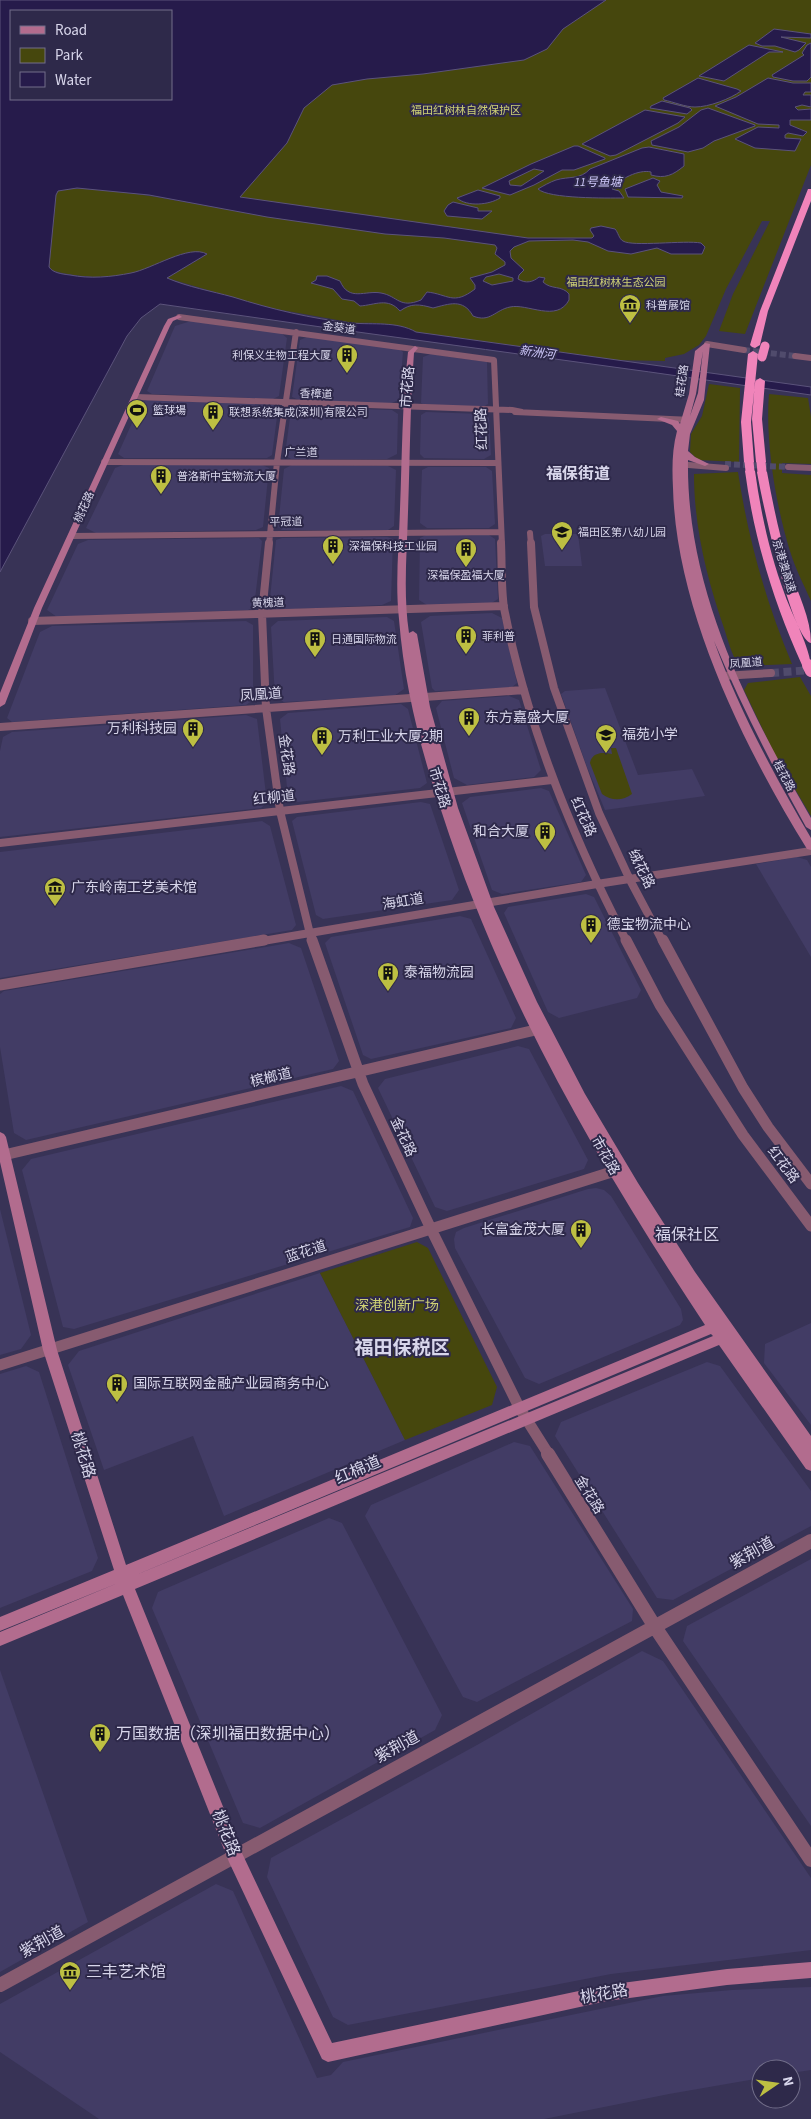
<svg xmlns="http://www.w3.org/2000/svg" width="811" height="2119" font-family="'Source Sans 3','Noto Sans SC',sans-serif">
  <rect width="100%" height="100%" fill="#383356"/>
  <path fill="#423c65" d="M191,321L281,333L287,338L279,396L273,399L152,394L147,391L175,326Z
    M307,337L399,349L403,352L399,400L389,404L299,400L292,397L300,340Z
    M431,354L487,362L488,404L481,408L427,406L421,403L423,357Z
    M147,400L273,405L278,409L272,455L267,458H124L118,454L141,403Z
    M298,407L392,410L398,414L397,454L387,459H291L285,455L291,410Z
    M426,412L482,414L489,418L491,455L484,459L424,458L420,454L421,415Z
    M123,465H262L269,468L263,527L256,530L96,533L86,528L115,468Z
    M292,465L388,466L396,470L394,526L388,530H282L278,527L284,469Z
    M428,467H486L492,471L495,524L489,528H427L420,523L422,470Z
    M545,534H578L582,566H545L541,536Z
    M426,535H489L495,539L498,599L490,604L427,605L419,600L420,538Z
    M387,537L393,539L391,601L382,605L274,610L269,608L276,540L282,538Z
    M259,538L262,541L254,607L248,610L57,617L47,610L78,544L88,540Z
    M492,613L502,618L517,683L511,688L435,691L432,688L421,622L430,616Z
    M387,617L394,621L404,689L394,696L284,702L275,697L271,627L278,621Z
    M246,621L253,625V700L246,705L12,722L7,718L40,632L52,626Z
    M605,688L638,775L692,769L705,796L605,810L587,767L561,694L565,691Z
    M509,696L519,700L541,770L534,777L467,785L454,778L436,708L442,701Z
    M401,704L408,709L427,783L420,788L298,802L288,797L280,719L288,713Z
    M246,715L257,719L267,803L261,808L0,837V751L3,737L12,732Z
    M541,788L549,791L586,875L581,882L502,894L492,890L462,803L470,797Z
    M421,802L430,804L459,890L452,900L323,919L316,915L292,821L297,817Z
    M262,821L270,826L296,925L292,930L0,978V852Z
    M797,857L807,860L811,867V957L756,864Z
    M586,894L594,897L641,990L637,998L559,1018L548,1012L504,913L508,907Z
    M460,916L471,919L516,1018L511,1028L371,1059L363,1055L325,943L331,937Z
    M289,943L301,948L339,1061L333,1069L26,1140L14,1133L0,1047V994L4,991Z
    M518,1046L529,1049L588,1160L584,1169L447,1211L435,1207L378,1088L385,1079Z
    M341,1086L353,1091L413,1218L410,1227L74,1329L63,1327L22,1170L31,1159Z
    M596,1188L604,1190L611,1196L681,1309L683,1320L680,1325L539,1384L525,1378L455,1248L454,1239L456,1232L464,1228L588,1189Z
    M0,1209L31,1335L21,1349L0,1355Z
    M320,1273L405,1440L224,1516L193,1436L104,1470L68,1365L79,1351Z
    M811,1323V1425L764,1363L765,1344Z
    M707,1362L720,1366L811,1491V1526L673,1600L657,1598L555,1436L561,1422Z
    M26,1366L39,1372L98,1558L92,1571L0,1608V1374Z
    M514,1442L530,1446L633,1609L632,1621L477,1702L463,1697L365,1516L371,1505Z
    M329,1518L342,1523L442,1715L435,1730L260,1828L243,1823L152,1608L158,1592Z
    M811,1559V1826L683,1641L687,1626Z
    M642,1651L663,1661L811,1878V1950L611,1974L348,2025L333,2017L267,1877L271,1858L477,1745Z
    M0,1670L88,1922L0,1972Z
    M216,1884L233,1891L317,2078L331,2075L343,2062L663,1996L732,1990L811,1987V2070L791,2073V2069H761V2078L669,2094L544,2119H99L0,2052V2004Z"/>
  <path fill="#46470d" d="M277,0H811V165L745,334L719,331L733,294L770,221H762L726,289L706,336L699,345L684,354L665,358V361L613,360L416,332C399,323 372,322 354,323L265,307L167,278L203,257L180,254C145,279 91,282 51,270L48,262L56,191C77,187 97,190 118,192C176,198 232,213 290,219L296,206L240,198L171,99Z
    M709,384L740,388L739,462L698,460L690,452L691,434L702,416Z
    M769,394L808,398L811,417V464L782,463V473L811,475V601C804,585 795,568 790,551C776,506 765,441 769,394Z
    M738,472C748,539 766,602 792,664L748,666L738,664C731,653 728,640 724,628C707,579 694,527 694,474Z
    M800,677L811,696V816L775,755L744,690L748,683Z
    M611,748H616L632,794C623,801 611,801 602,794L590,763C592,752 603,752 612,754Z
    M417,1242L428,1248L497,1387L492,1405L405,1440L320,1273Z"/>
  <path fill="#261b4b" stroke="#5b537b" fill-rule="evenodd" d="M0,0H606L563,29L547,49L524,60L423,74L367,79L332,85L304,108L287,143L240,197L528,238H592L594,236L590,230L591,228L601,226L615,229C618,232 619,239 623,241C632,247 685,240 701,243L705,247L702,254H671L657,248L631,254L608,251L588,242L573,240L529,241L514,247L510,251L511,258L524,270L519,275L518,279C526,284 533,282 539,277L545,278L543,282C551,290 562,285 569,294V300C557,323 527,303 510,307C495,310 490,323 473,316C463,298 449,304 433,308C419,304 411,303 400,311C388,297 375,305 360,306L354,301L342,299L333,289L311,283L316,280L317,276H327L340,281C349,302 365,290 381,293C398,296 399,309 421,300L427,292C448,294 453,306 475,289V285L470,278L492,272L505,265V262L495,254L497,248L495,245L444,238L385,234L267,217L149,195L77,188L58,191L56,195L49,267C53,273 62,274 70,275C90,279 111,277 131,273C152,269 189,244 207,254L167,278C188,287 211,291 233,297C271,309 312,319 352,323C373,325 397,321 416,332L811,387V395C594,363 377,336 160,304L141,318L127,336L0,572ZM11,11H171V99H11ZM499,274L513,278V281L492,285L483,281L486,277Z
    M774,29L811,34V38L781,37L806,43L799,50L795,52L775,46H762L755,43Z
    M811,43V77L807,81H793L773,77L772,75L804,55L802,53L807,45Z
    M749,45L783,52H769L724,81L699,76Z
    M698,78L737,89L741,91C730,99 709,107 695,107C685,107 674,102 664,100L663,98Z
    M768,78L793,83H811V92H805L803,95H811V107L802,105L795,107L798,110L811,109V120H790V125L807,132L803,136L788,133L785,135V138L801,139L795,151L755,148L735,139L758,127L779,128V125L758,124L715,106L736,97Z
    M662,101L690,108L692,110L687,114L650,108L651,106Z
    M708,108L755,125V126L714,141L703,148L688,152L652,145L651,141L679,127L701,110Z
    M645,110L685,117L678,123L616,155L610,156L582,144Z
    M574,146H578L605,158V159L574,170H562L534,185L510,195L482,188L531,164ZM534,169L544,171L521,186L510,185L509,181Z
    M649,147L684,154V166C673,175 665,179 651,175V172C639,169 619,179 612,189L619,191L624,198C607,198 549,199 538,189C543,186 550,182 556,180C569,176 580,180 590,169L642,148Z
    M653,178L660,181L657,185L661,192L683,196L682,198L628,197L625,189Z
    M478,190L500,196V198C489,205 467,207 457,198Z
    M453,202L478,208V211H492L482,219L447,216L444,211L448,205Z"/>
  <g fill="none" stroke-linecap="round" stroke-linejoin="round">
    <path stroke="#504b6c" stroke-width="6" stroke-dasharray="6 3" stroke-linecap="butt" d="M744,350L795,356
      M725,464L788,467"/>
    <path stroke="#504b6c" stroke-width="8" stroke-dasharray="8 4.5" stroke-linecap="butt" d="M771,673L811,670"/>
    <path stroke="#875b70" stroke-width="6" d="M179,317L494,360L502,545
      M707,344L744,350
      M795,356L811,358
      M136,397L512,410L522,412
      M515,412L692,420
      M104,462L497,463
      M676,464L726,468
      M788,467L811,468
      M530,533L531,545
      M71,536L501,532
      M269,545L277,462L296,332"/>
    <path stroke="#875b70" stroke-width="8" d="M269,543L262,614L266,708L280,811L312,942
      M501,543C502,564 501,587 504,608C527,726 572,836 627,942
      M531,543L534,607L554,688L599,813L630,880L663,942
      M32,621L504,606
      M723,676L771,673
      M0,727L524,690
      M0,843L552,780
      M257,942L597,884L811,851"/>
    <path stroke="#875b70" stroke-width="11" d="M312,940L363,1084L431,1229L520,1409L549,1455
      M626,940L660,1005L743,1135L811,1226
      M663,940L743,1088L768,1127L811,1184
      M0,985L264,940
      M4,1155L544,1028
      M0,1365L621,1169"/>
    <path stroke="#875b70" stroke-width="14" d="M548,1454L655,1627L811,1860
      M0,1985L811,1541"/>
    <path fill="#b26c8e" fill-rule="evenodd" d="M179,315L182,317L173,321L170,326L42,608L5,704L0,707V693L34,608L164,326L168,319Z
      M705,343L710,344L704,400L690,434L688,451L695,457L709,464L705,466L688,460C686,589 748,709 811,818V830L806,827C772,766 741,705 714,641C739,710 774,775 811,838V850L807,849C744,747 676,610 673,488C672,468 672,450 677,431L672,425L657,419L661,417L678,421L680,424L689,394L695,351ZM703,351L698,393L690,416L696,394Z
      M415,346L418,348L414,353C410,406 410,459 408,512C407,553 403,593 409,633L413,631L417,634L430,707L458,808L494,907L537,1002L585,1094L638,1183L695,1272L811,1436V1471L806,1469L719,1345L135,1589L241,1851L332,2043L607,1985L727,1969L811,1962V1978L727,1985L607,2001L328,2062L322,2059L229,1862L123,1595L0,1646V1632L118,1583L0,1631V1617L114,1570L43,1350L0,1162V1132L4,1134L6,1137L57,1350L126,1565L705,1325C599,1165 501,997 442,813C421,751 404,685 399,619C395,582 399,546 400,509C402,457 402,404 408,352ZM711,1334L713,1336L131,1577Z"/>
    <path fill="#f084ba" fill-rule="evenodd" d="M808,189H811V201L768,311L760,345L755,348L752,347L750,345L760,311Z
      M753,351L758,354L751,422L754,462L749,465L744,462L741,422L748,354Z
      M760,378L765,381L762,419L766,462L761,465L756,462L752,419L755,381Z
      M750,468L755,471C761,514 770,555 785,595C792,615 811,649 811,668H804L802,665C774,603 754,539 745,471Z
      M762,469L767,472C773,505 780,538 790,570C798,594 811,618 811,643C791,638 761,496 757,472Z"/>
    <path stroke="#f084ba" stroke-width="9" d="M762,357L765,346
      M749,462L750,471
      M761,462L762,472"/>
    <path stroke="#f084ba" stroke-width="12" d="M808,665L811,671"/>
  </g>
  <defs>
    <g id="museum-pin" transform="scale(1.125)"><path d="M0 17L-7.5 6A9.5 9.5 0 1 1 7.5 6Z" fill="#bdbf42" stroke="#2e294a"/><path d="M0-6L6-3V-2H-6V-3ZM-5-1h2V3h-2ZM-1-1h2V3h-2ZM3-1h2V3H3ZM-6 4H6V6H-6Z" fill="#111"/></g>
    <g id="building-pin" transform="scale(1.125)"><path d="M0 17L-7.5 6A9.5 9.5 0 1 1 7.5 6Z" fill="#bdbf42" stroke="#2e294a"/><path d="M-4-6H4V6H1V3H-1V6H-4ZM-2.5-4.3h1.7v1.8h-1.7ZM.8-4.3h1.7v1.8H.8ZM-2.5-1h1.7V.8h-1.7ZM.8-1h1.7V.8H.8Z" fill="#111"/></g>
    <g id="stadium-pin" transform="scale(1.125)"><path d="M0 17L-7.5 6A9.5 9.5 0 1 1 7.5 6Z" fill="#bdbf42" stroke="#2e294a"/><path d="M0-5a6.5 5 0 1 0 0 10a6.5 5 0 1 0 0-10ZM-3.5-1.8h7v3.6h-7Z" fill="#111"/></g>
    <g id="school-pin" transform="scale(1.125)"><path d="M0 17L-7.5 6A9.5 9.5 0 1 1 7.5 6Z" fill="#bdbf42" stroke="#2e294a"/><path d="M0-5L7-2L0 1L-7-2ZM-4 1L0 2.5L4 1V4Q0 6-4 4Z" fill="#111"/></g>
  </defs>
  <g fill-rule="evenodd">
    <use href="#museum-pin" x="630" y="305"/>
    <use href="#building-pin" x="347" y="355"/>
    <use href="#stadium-pin" x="137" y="410"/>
    <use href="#building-pin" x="213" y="412"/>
    <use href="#building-pin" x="161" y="476"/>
    <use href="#school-pin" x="562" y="532"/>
    <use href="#building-pin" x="333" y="546"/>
    <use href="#building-pin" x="466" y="549"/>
    <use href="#building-pin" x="466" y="636"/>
    <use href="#building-pin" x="315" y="639"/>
    <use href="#building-pin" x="469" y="718"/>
    <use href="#building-pin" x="193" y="729"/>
    <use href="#school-pin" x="606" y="735"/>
    <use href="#building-pin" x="322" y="737"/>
    <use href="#building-pin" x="545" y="832"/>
    <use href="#museum-pin" x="55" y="888"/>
    <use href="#building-pin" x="591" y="925"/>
    <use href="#building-pin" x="388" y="973"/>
    <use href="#building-pin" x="581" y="1230"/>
    <use href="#building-pin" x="117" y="1384"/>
    <use href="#building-pin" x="100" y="1734"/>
    <use href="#museum-pin" x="70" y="1972"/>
  </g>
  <g text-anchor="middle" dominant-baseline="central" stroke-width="4" stroke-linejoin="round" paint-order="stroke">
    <g font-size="11" fill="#cfd175" stroke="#2e294a">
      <text x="466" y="110">福田红树林自然保护区</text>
      <text x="616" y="282">福田红树林生态公园</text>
    </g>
    <g font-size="11" fill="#d8d6eb" stroke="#2e294a" text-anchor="start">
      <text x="646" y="305">科普展馆</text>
      <text x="331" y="355" text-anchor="end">利保义生物工程大厦</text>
      <text x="153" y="410">籃球場</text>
      <text x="229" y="412">联想系统集成(深圳)有限公司</text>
      <text x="177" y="476">普洛斯中宝物流大厦</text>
      <text x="578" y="532">福田区第八幼儿园</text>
      <text x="349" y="546">深福保科技工业园</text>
      <text x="466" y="575" text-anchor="middle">深福保盈福大厦</text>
      <text x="482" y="636">菲利普</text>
      <text x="331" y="639">日通国际物流</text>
    </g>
    <g font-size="11" fill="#d8d6eb" stroke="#2e294a">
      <text transform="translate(339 328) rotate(8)">金葵道</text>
      <text transform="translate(682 381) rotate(-81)">桂花路</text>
      <text transform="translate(316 394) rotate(2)">香樟道</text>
      <text x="301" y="452">广兰道</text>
      <text transform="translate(84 507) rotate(-66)">桃花路</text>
      <text transform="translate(286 522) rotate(-1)">平冠道</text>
      <text transform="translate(784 566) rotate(73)">京港澳高速</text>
      <text transform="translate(268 603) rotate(-2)">黄槐道</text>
      <text transform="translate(746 663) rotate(-4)">凤凰道</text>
      <text transform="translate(784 776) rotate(62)">桂花路</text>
    </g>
    <g font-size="12" font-style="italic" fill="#cdc7f9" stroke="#2e294a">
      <text x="598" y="182">11号鱼塘</text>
      <text transform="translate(537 353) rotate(8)">新洲河</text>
    </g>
    <g font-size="14" fill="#d8d6eb" stroke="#2e294a">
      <text transform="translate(408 387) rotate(-85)">市花路</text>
      <text transform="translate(482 429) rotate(-92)">红花路</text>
      <text transform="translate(261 695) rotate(-4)">凤凰道</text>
      <text transform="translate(286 755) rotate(82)">金花路</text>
      <text transform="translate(439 788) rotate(73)">市花路</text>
      <text transform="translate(274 798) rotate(-6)">红柳道</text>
      <text transform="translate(583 817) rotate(66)">红花路</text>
      <text transform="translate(641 869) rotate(64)">绒花路</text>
      <text transform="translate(403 902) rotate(-9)">海虹道</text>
      <text transform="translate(271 1078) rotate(-13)">槟榔道</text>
      <text transform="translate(403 1137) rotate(65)">金花路</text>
      <text transform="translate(605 1156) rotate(60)">市花路</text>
      <text transform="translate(783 1165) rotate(53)">红花路</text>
      <text transform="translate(306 1252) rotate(-18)">蓝花道</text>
      <text transform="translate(589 1495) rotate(58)">金花路</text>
    </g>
    <g font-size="14" fill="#d8d6eb" stroke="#2e294a" text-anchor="start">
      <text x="485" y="718">东方嘉盛大厦</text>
      <text x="177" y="729" text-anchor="end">万利科技园</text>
      <text x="622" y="735">福苑小学</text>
      <text x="338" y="737">万利工业大厦2期</text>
      <text x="529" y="832" text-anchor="end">和合大厦</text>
      <text x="71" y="888">广东岭南工艺美术馆</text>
      <text x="607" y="925">德宝物流中心</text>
      <text x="404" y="973">泰福物流园</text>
      <text x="565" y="1230" text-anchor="end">长富金茂大厦</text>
      <text x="133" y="1384">国际互联网金融产业园商务中心</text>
    </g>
    <g font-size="14" fill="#cfd175" stroke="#2e294a">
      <text x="397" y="1306">深港创新广场</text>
    </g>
    <g font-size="16" font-weight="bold" fill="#d8d6eb" stroke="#2e294a">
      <text x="578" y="474">福保街道</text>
    </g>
    <g font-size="16" fill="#d8d6eb" stroke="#2e294a">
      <text x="687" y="1235">福保社区</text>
    </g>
    <g font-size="16" fill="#d8d6eb" stroke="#2e294a">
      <text transform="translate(83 1455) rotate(73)">桃花路</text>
      <text transform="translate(358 1470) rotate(-23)">红棉道</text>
      <text transform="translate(752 1553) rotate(-29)">紫荆道</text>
      <text transform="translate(397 1747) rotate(-29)">紫荆道</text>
      <text transform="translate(226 1833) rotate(68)">桃花路</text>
      <text transform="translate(42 1942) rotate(-29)">紫荆道</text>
      <text transform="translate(604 1994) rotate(-10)">桃花路</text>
    </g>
    <g font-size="16" fill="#d8d6eb" stroke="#2e294a" text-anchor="start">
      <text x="116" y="1734">万国数据（深圳福田数据中心）</text>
      <text x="86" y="1972">三丰艺术馆</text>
    </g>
    <g font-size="19" font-weight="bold" fill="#d8d6eb" stroke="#2e294a">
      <text x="402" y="1348">福田保税区</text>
    </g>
  </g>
  <rect x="10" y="10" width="162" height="90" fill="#2e294a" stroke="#726e8a"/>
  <rect x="20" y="26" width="25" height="8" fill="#b26c8e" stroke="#726e8a"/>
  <text x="55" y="35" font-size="15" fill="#d8d6eb">Road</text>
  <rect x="20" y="48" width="25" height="15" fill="#46470d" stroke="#726e8a"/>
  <text x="55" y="60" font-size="15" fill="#d8d6eb">Park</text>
  <rect x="20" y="72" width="25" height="15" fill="#261b4b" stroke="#726e8a"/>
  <text x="55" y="85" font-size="15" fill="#d8d6eb">Water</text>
  <g transform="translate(776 2084) rotate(77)"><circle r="24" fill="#2e294a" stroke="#726e8a"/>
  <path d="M0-4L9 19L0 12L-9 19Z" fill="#bdbf42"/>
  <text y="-8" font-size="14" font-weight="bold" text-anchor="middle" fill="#d8d6eb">N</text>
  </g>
</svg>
